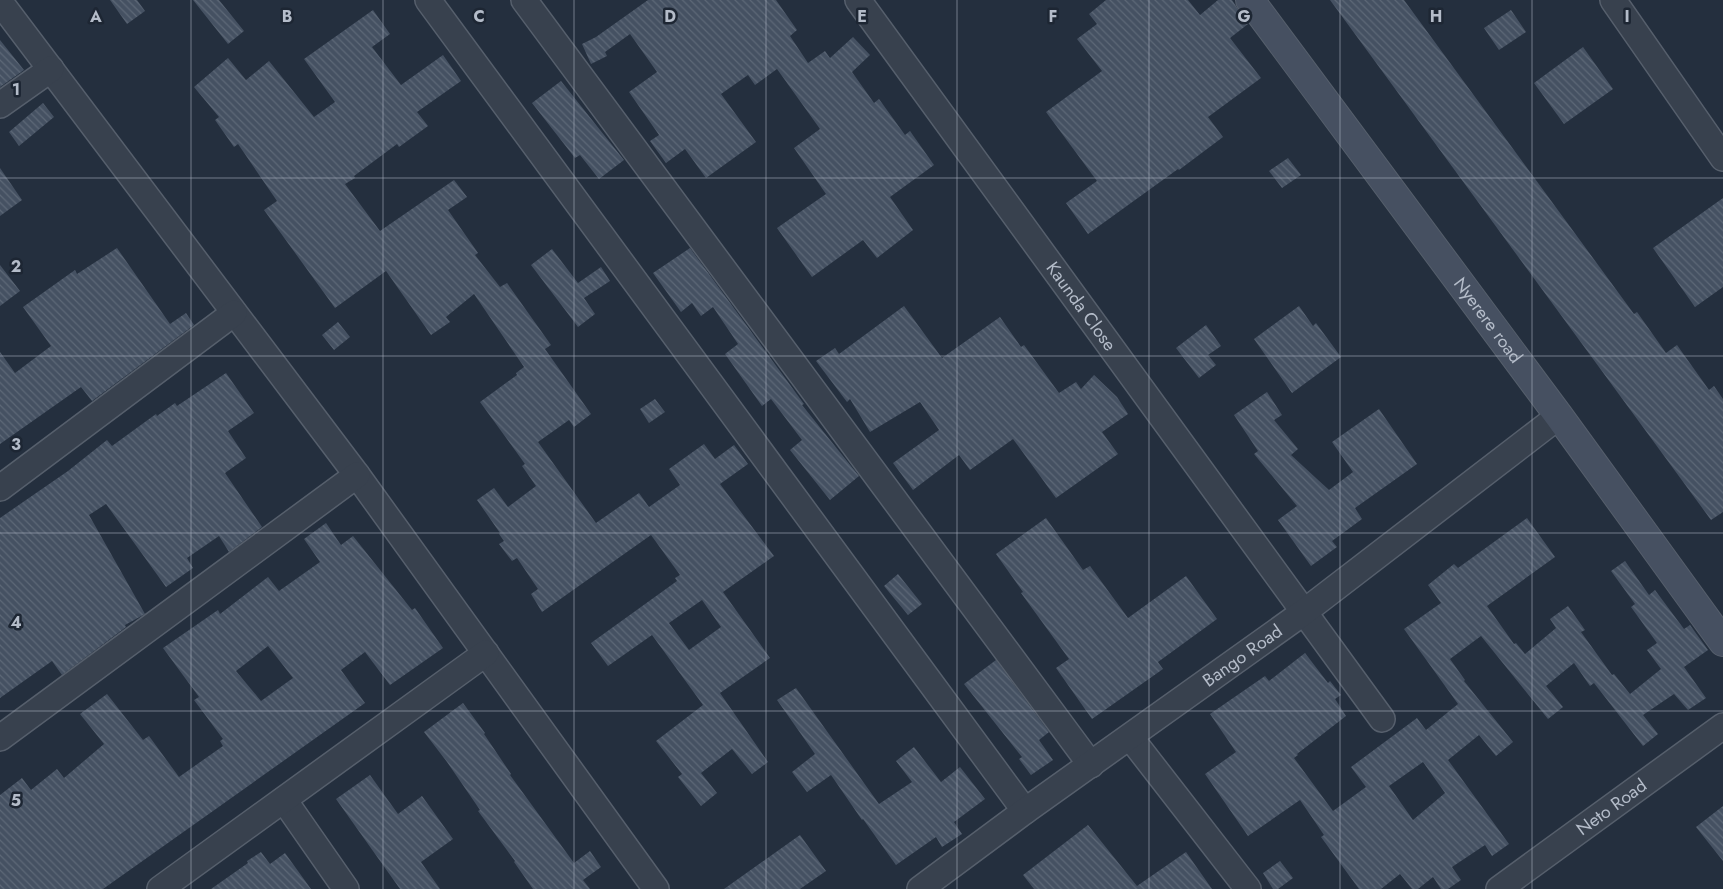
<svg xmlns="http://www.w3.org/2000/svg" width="1723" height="889" font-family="Jost,sans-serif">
  <defs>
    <pattern id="building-back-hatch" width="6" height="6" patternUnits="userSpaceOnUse" patternTransform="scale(1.25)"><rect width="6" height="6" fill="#455162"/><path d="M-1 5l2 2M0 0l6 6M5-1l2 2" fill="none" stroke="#5d6877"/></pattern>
  </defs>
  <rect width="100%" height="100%" fill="#242f3e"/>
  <path fill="url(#building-back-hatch)" fill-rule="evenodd" d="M110,0H137L145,11L127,24Z
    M193,0H219L244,31L228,44Z
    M648,0H776L797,30L790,36L808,63L825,51L830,58L853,37L870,55L852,72L874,103L879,99L905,135L910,131L934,165L890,197L913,230L877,258L863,240L812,277L777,228L826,194L794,148L820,129L777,69L755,85L748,75L721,94L756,142L706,178L685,149L666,163L650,141L659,135L629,92L657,72L630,34L605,52L607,56L591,64L582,44L596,37Z
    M1106,0H1188L1200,15L1218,0H1232L1248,24L1230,38L1261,78L1208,117L1223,137L1179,170L1178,169L1088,234L1066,203L1097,181L1046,112L1102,71L1077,39L1097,24L1089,14Z
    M1330,0H1404L1634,314L1637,312L1666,353L1677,345L1709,390L1714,386L1723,399V512L1711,520Z
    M373,10L390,34L372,47L401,85L443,55L461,81L417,112L428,126L399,147L397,144L354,176L355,178L345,184L380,231L454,180L467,197L448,210L478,253L475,255L500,287L507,283L551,345L545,349L591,414L574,427L569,420L538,442L596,523L639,493L649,507L680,485L669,469L704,444L715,459L734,445L748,464L720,484L774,556L723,592L770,658L720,693L768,762L752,774L732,749L701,773L717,793L701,806L678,777L682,774L656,741L703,705L652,635L608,666L591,643L677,581L675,578L680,575L651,535L542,612L531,594L538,589L517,558L512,561L499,544L504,541L499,534L500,533L477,500L494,488L508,507L536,486L522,466L525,464L480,402L517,375L516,373L524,367L474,294L446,317L450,322L431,335L386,271L335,308L264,210L277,201L238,144L234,147L215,120L219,117L194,87L228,58L246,80L269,61L314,117L335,102L304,59ZM702,600L721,627L689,650L669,623Z
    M1511,10L1526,32L1499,50L1484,28Z
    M0,40L24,70L0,87Z
    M1583,47L1613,89L1564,124L1534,83Z
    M561,81L624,160L599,179L580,155L575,158L532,103Z
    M43,103L54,117L19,146L9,132Z
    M1288,158L1301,175L1282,188L1269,171Z
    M0,168L22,200L0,216Z
    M1723,198V287L1695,307L1653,248Z
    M117,248L170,324L186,313L194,325L92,401L81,387L0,444V352L15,373L51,346L23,307L75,270L77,274Z
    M690,248L804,404L802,405L859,476L830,500L790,450L802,440L771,399L762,406L725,354L738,344L713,307L701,316L692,303L681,312L653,273Z
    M552,249L578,283L601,267L610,281L584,298L595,314L578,327L531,265Z
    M0,265L20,291L0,306Z
    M904,306L942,358L1000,317L1021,347L1024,345L1059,393L1076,382L1081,389L1094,375L1117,397L1128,414L1102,432L1118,454L1056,498L1013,439L970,470L959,455L913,490L893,463L939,430L920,402L870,432L850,399L847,402L816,361L835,348L839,354Z
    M1299,306L1313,326L1316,323L1341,357L1292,393L1254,339Z
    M338,322L350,337L334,350L322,335Z
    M1206,325L1221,346L1208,355L1216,365L1199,378L1176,348Z
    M226,373L254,413L228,431L246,458L225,473L262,527L229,552L219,536L187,558L193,568L166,587L106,504L89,515L145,614L125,625L126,627L62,675L52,661L0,698V518L68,471L107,440L112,446L156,414L157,416L175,403L177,406Z
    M1267,392L1282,415L1274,420L1298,449L1291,455L1329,490L1353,472L1332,442L1379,409L1417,464L1355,508L1362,519L1332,541L1337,547L1311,566L1278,520L1297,506L1254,454L1258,451L1234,415Z
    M655,399L665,412L649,423L640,409Z
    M1046,518L1083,570L1090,566L1128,618L1186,576L1217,619L1158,662L1163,669L1092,719L1056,668L1069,659L1021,593L1023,592L996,554Z
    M1527,518L1555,557L1487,606L1514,644L1516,643L1525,654L1556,628L1550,619L1568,606L1585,630L1581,632L1612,675L1614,674L1630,694L1661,669L1647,650L1657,643L1631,607L1635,604L1611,571L1625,561L1649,595L1655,590L1684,629L1690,625L1708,650L1684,667L1706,698L1688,710L1674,694L1643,715L1658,734L1643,746L1594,683L1590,686L1574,663L1546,686L1563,707L1548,719L1481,636L1450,659L1465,680L1464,681L1513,742L1496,756L1479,735L1448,760L1509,844L1492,856L1485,845L1452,867L1461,880L1448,889H1441L1433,877L1418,889H1412L1400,874L1381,889H1359L1321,837L1324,835L1300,800L1248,836L1205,774L1236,752L1210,714L1265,676L1269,681L1305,653L1328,683L1330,681L1341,695L1335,699L1346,716L1297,754L1298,755L1294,758L1333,811L1366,787L1351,767L1417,718L1426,730L1458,704L1404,629L1441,603L1428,585L1454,564L1458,568ZM1423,762L1445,793L1413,820L1389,786Z
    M326,523L341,545L353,536L412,610L415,608L443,648L390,685L365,652L341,670L365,703L103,889H0V795L22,778L31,790L57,769L64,778L104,744L80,714L107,694L143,740L149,736L179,777L223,746L220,741L223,739L194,700L199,697L163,648L218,610L220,614L268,577L279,591L320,562L304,539ZM268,646L293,678L261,701L236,671Z
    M898,574L922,604L908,615L884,586Z
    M996,660L1049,732L1039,740L1053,760L1031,775L1019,759L1022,757L964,684Z
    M796,688L879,804L912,782L896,761L914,747L941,782L960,767L985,799L954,822L962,834L942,847L936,837L896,865L863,819L862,820L831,775L807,792L792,772L815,754L777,700Z
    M463,703L485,733L484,734L511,774L510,775L574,863L590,851L601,867L583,880L590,889H533L514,862L515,861L478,811L480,810L447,762L424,732Z
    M370,775L398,814L422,796L453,839L421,862L440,889H400L336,799Z
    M1723,806V861L1696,827Z
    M1088,825L1137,886L1186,852L1212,889H1034L1023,875Z
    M800,835L826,871L800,889H724Z
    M261,852L270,864L285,853L311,889H211L248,863L247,861Z
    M1280,861L1293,878L1278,889H1273L1263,873Z"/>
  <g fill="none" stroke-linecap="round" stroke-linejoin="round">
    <g stroke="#565f6c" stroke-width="28">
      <g id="street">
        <path d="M428,0L1025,811"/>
        <path d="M524,0L1091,765"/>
        <path id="s1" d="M858,0L1382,719"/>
        <path d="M1613,0L1723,158"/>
        <path d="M0,2L357,475L656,889"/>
        <path d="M0,105L51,69"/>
        <path d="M0,488L234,313"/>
        <path d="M1130,737L1248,889"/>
        <path d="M0,738L357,475"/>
        <path d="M284,800L346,889"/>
        <path d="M160,889L486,653"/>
        <path id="s2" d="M920,889L1025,811L1304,612L1559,416"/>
        <path id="s3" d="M1499,889L1723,726"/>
      </g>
    </g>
    <g stroke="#565f6c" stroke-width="30">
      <g id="secondary">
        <path id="s4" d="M1250,0L1559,416L1723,642"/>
      </g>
    </g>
    <use href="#street" stroke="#38414e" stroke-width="25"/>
    <use href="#secondary" stroke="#465061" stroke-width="28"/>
  </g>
  <path fill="none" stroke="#b4bcc9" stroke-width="1" stroke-opacity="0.55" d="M191,0V889M383,0V889M574,0V889M766,0V889M957,0V889M1149,0V889M1340,0V889M1532,0V889M0,178H1723M0,356H1723M0,533H1723M0,711H1723"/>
  <g text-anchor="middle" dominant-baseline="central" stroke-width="5" stroke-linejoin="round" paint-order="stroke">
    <g font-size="18" fill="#b4bcc9" stroke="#1d2633">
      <text stroke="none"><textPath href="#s1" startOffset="379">Kaunda Close</textPath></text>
      <text stroke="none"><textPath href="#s4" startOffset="399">Nyerere road</textPath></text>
      <text stroke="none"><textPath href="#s2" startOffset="398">Bango Road</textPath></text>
      <text stroke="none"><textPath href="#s3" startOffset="139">Neto Road</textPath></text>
    </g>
  </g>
  <g font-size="16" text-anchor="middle" font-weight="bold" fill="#b4bcc9" stroke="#1d2633" stroke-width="5" stroke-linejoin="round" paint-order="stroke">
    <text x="96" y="22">A</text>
    <text x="287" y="22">B</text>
    <text x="479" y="22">C</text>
    <text x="670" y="22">D</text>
    <text x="862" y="22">E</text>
    <text x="1053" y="22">F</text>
    <text x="1244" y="22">G</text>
    <text x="1436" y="22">H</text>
    <text x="1627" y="22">I</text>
    <text x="16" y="95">1</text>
    <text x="16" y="272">2</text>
    <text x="16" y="450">3</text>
    <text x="16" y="628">4</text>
    <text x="16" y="806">5</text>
  </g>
</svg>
